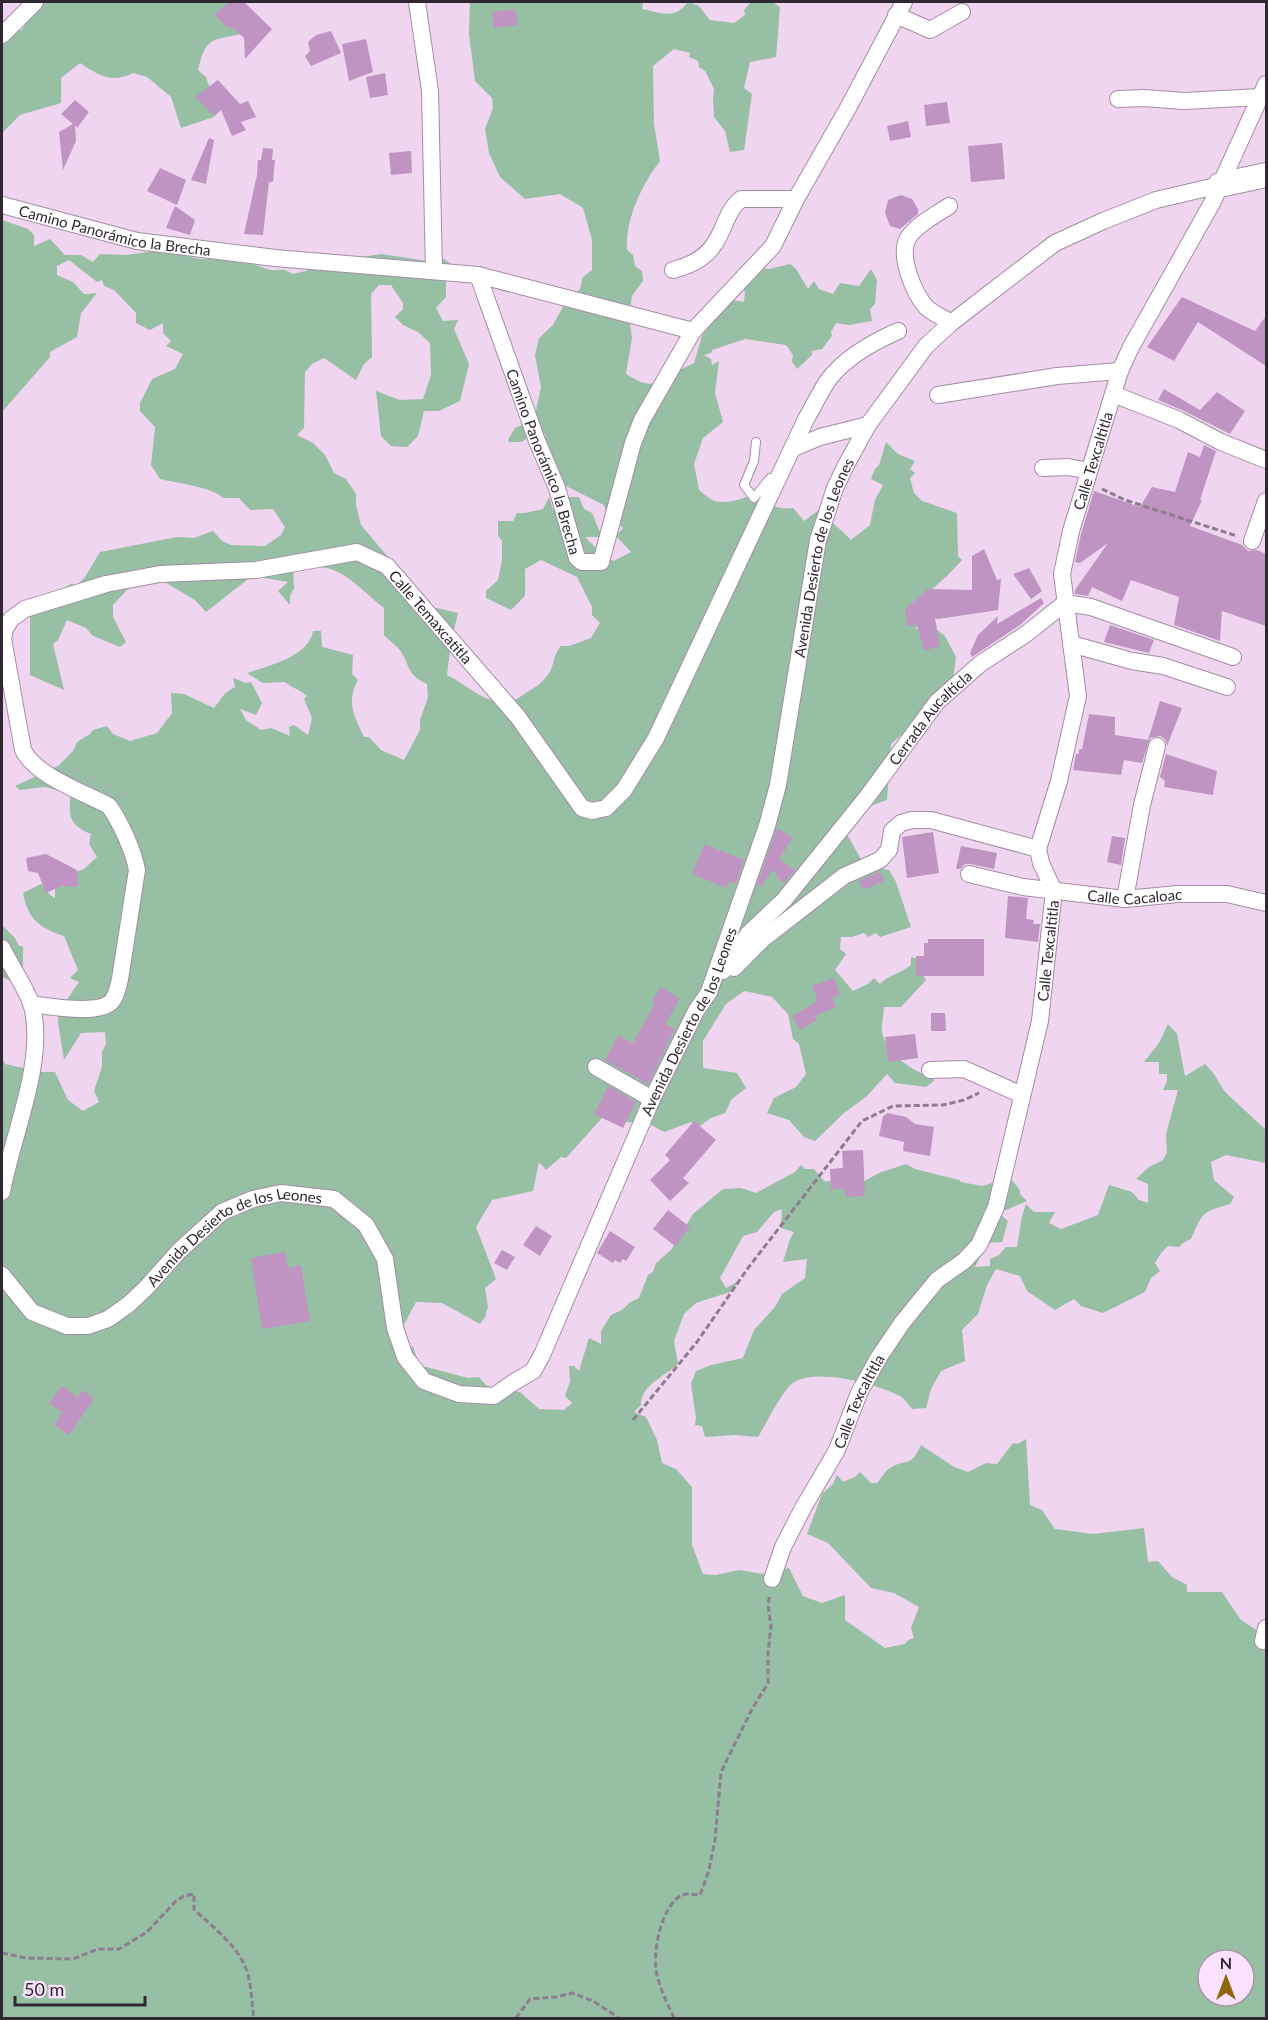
<svg xmlns="http://www.w3.org/2000/svg" width="1268" height="2020" font-family="Lato,sans-serif">
  <rect width="100%" height="100%" fill="#efd5f0"/>
  <path fill="#96bfa4" fill-rule="evenodd" d="M43,2H236L241,34C210,41 206,37 198,70L206,77L210,89H214V117L181,128L171,97L147,77L133,73C111,84 98,75 80,63L61,78V103L20,115L2,133V31L22,30L29,15H33Z
    M470,2H643L642,9C662,13 674,20 688,2L699,6L710,20L734,23L745,15L744,10L751,2H772L780,7L776,57L750,62L744,88L752,94L744,150L730,152L725,131L714,117L713,100L714,89L705,71L699,67L698,61L689,57L690,53L674,49L653,66L654,124L660,161C642,184 625,220 627,250L633,255L635,266L642,271L643,281L632,296L629,318L632,338L626,374L640,382L650,384L694,363L702,336L727,299L744,302L745,292L739,283L758,268L769,269L790,264L796,269L808,289L814,281L819,289L833,294L840,283L859,286L871,269L877,280L875,304L870,309L872,321L849,325L836,323L831,332L832,336L822,349L812,351V355L797,369L792,362L793,355L786,345L745,339L712,350L711,353L704,355L711,359L712,365L719,361L715,393L723,422L703,438L694,464L699,490C703,493 707,497 712,500C722,505 747,500 755,491C769,504 773,510 793,508L804,521L819,510C829,521 841,529 851,540L870,525L875,500L883,485L871,479L875,469L879,465L886,442L898,454L915,461L910,469L915,473L910,478L914,493L922,501L957,513L958,556L962,560L947,576L915,604L923,622L915,629L937,630L945,636L956,657L950,700L907,730L891,744L887,800L861,809L845,831L865,866L889,870L896,882L911,927L880,937L876,933L868,937L864,933L852,937H841L840,949L846,954L835,970L853,991L868,984L874,978L880,984C888,975 902,973 911,965V957L923,960L919,968L926,980L901,1007H884C884,1015 881,1024 882,1032C886,1056 915,1071 935,1080L926,1087L895,1083L887,1074L867,1096L844,1113L815,1141L804,1137L789,1120L767,1113L774,1098L796,1087L806,1074L799,1044L793,1039L788,1014L772,997L744,991L726,1004L703,1041V1068L737,1073L746,1088L731,1100L725,1113L711,1118L697,1128L691,1122L664,1132L646,1122L634,1123L602,1118L566,1158L561,1157L546,1170L539,1162L533,1191L492,1200L476,1227L496,1279L485,1288L488,1307L485,1317L480,1324L442,1303L416,1302L398,1336L409,1350L413,1346L419,1365L468,1378L479,1377L487,1386L520,1392L539,1409L564,1410L572,1403L565,1396L570,1381L569,1366H574L579,1371L589,1338L601,1344V1331L611,1315L622,1310L629,1303L639,1298L648,1275L653,1272L656,1263L671,1250L693,1214L723,1189L741,1188L756,1193L795,1172L801,1165L805,1169H814L824,1181L861,1183L879,1173L906,1164L915,1169L959,1180L961,1182L982,1186L1010,1178L1020,1190V1194L1027,1201L999,1213L1008,1221L1002,1242L986,1243L978,1247L980,1257L975,1267L990,1266V1259L999,1255L1006,1247H1017L1022,1216L1026,1204L1034,1212H1055L1049,1223L1061,1229L1098,1215L1109,1185L1132,1192L1139,1200L1148,1203V1184L1136,1179L1149,1167L1163,1160L1167,1152L1166,1134L1178,1090H1163L1167,1081V1074H1159V1062H1144L1159,1043L1168,1024L1177,1034L1185,1076L1205,1064L1214,1074L1225,1092L1266,1130V1163L1226,1155L1211,1162L1214,1180L1234,1197L1230,1204C1202,1212 1203,1212 1191,1239L1183,1243L1179,1247L1168,1246L1161,1253L1155,1263L1160,1271L1151,1278L1145,1292L1103,1313L1081,1306L1074,1299L1055,1310L1027,1291L1020,1276L996,1269L987,1285L978,1314L962,1330L965,1361L941,1371L931,1389L926,1408L912,1409C909,1405 905,1399 900,1396C877,1384 815,1367 793,1383C783,1389 765,1426 758,1437L735,1435L705,1437L702,1426L695,1425L696,1418L691,1384L696,1371L711,1365L743,1358L754,1330L775,1307L782,1294L805,1278L807,1259L783,1262L790,1239L794,1232L781,1228L782,1209L774,1212L757,1232L743,1236L720,1278L726,1288L739,1281L733,1291L696,1303L684,1314L674,1341L678,1364C666,1376 640,1385 641,1405L634,1412L646,1417L657,1440L662,1463L676,1469L692,1487V1545L703,1574L716,1575L739,1570L763,1574L789,1568L803,1596L822,1603L845,1595V1620L885,1648L905,1644L908,1640L914,1638L911,1628L919,1607L894,1593L871,1588L828,1543L807,1534L822,1494L833,1484L837,1475L843,1482L855,1477L860,1472L871,1483H877C881,1479 885,1471 890,1468C906,1458 911,1468 921,1445L954,1467L968,1472L986,1463L997,1464L1013,1443L1018,1444L1026,1439L1030,1505L1042,1510L1055,1529L1093,1534L1144,1528L1148,1562L1158,1561L1172,1577L1187,1585V1592H1222L1241,1620L1266,1636V2018H2V1057L5,1064L23,1068L32,1072H55L68,1100L83,1111L99,1102L94,1091L102,1067V1052L106,1044L105,1032L81,1033L64,1060L58,1022L59,1008L66,1001L79,982L70,978L78,970L64,936C39,928 28,919 23,893L41,884L50,895L55,898V880L84,869L97,857L89,844L91,834C69,825 68,815 71,794L45,787L20,790L15,786L58,766L73,751L77,742L90,734L93,730L107,726L113,734L130,741L157,733L172,713L171,693L184,694L214,708C223,697 222,694 235,687L233,678L246,683L251,682L262,703L256,715L240,709L246,720L261,730L271,728L290,736L289,727L294,725L308,735L312,718L304,699L307,696C301,690 292,688 285,682L263,683L247,673C268,666 310,656 313,631H321L322,647L353,655L352,674L358,680C346,702 354,716 364,737H369L381,750L404,760L420,730V720L428,697L427,684C404,673 412,666 399,649C395,644 388,640 384,635V608C367,595 346,571 326,568C316,566 304,569 293,569L294,588L290,596V605L278,591L288,582L252,576L206,612L195,600L168,584L164,580L139,577L113,605V617L126,642L120,647L93,636L86,628L67,620L58,640L53,644L64,690L30,675V606L71,584L77,585L85,577L100,552L177,537L194,538L213,531L222,541L231,545L265,546L281,535L285,527L273,509L250,510L239,498H223C213,487 176,483 160,479L151,465L155,427L140,411V403L152,379L175,369L183,354L166,346L171,341L163,333V323L150,330L136,323V313L114,290L104,286L102,280L97,282L69,260L57,266V275L73,282L84,294L97,293L81,313L77,337L50,352V357L2,412V220L28,229L34,235V246L50,239L65,255H81L93,262L100,254L126,255L162,250L200,259L236,258L270,270H285L293,274L356,258L381,254L434,262L442,258L458,268L446,273V297L436,308L443,321L458,320L454,329L469,364L460,401L439,411H424L418,436L407,447L391,446L381,436L376,391L400,400L423,399L431,375L430,343L418,332L403,325L395,317L403,309V303L391,285H379L371,294L372,357L364,364L356,380L324,358L312,364L305,372L304,428L297,435L313,443L325,455L334,473L346,479L356,494V505L361,525L388,557L400,580L420,604L458,613L451,643L447,675C465,684 488,706 510,702C515,701 521,696 526,693C534,688 542,683 548,675C554,667 553,654 561,646H569L591,638L600,623L592,615V607L577,577L541,560L525,569V596L511,610L486,598V591L498,580L502,560V541L498,536V521H513L517,513H525L543,509L549,497L553,509L557,513L564,497H579L584,509L592,513L602,537H585L604,556L614,561L631,552L616,536L623,528L616,521L608,517L604,505L564,485L549,455L545,434L539,431L521,442H509L508,440L515,428L526,423L535,415L541,387L535,355L539,338L553,325L566,301L580,289L583,277L592,270V240L583,208L560,194L525,199L500,177L489,153L485,129L493,108L492,98L475,81L469,34ZM1208,1960H1244V1996H1208Z
    M2,925L15,938L19,946H23V967L9,980L2,977Z"/>
  <path fill="#bf94c3" d="M229,2H244L272,29L245,59L244,38L233,28L227,27L214,15Z
    M515,9L518,25L494,28L492,12Z
    M331,31L341,53L311,66L305,56L310,51L308,42L316,35Z
    M366,39L373,72L349,81L342,44Z
    M385,73L388,95L370,98L366,77Z
    M218,80L240,104L248,101L256,117L241,122L246,130L232,136L221,110L215,116L195,97Z
    M75,100L89,112L77,128L75,125L76,141L63,170L59,132L73,124L61,114Z
    M947,102L950,123L926,126L924,105Z
    M908,121L911,137L890,141L887,126Z
    M209,138L214,140L206,184L191,180Z
    M1002,143L1005,179L971,182L968,146Z
    M263,148L273,149L272,160H275L273,182H269L263,235L244,234L257,175L258,160H261Z
    M411,151L412,173L391,175L389,153Z
    M160,168L186,180L177,205L147,191Z
    M901,195L912,199L918,209V214L900,229L890,226L885,213L888,200Z
    M175,206L195,220L190,235L166,228Z
    M1182,297L1255,331L1266,316V366L1198,322L1174,361L1147,347Z
    M1164,389L1200,410L1217,392L1245,411L1230,434L1184,411L1158,400Z
    M1204,445L1216,451L1200,500H1202L1190,526L1242,545L1248,551L1257,550L1266,554V626L1222,611L1220,641L1174,625L1179,597L1131,580L1122,601L1092,587L1088,596L1075,594V590L1108,543L1080,563L1075,562L1081,534L1094,491L1140,507L1152,487L1175,492L1188,452L1200,457Z
    M984,549L997,580L1001,579L998,610L938,619L935,618L940,646L924,651L917,625L907,626L905,609L928,589L972,590V556Z
    M1029,568L1042,591L1031,599L1013,574Z
    M1041,598L1044,603L1020,625L972,657L970,653L978,635L998,616L997,624Z
    M1110,625L1154,640L1149,653L1104,642Z
    M1160,701L1182,708L1167,746L1165,739L1160,736L1150,738L1142,763L1124,760L1121,775L1073,770L1076,754H1079V749H1082L1089,714L1115,717V735L1148,740Z
    M1166,754L1217,771L1213,795L1164,787L1165,781L1160,777Z
    M777,828L793,838L779,859L795,870L784,883L775,876L777,873L772,870L761,887L757,885Z
    M933,832L939,873L907,878L902,837Z
    M1112,836L1125,838L1121,865L1107,862Z
    M704,844L744,860L736,884L729,881L727,888L692,874Z
    M961,846L997,853L994,869L971,864H965L960,869H956Z
    M46,854L77,870L78,887L62,886L46,893L38,873L28,871L26,858Z
    M880,872L884,881L863,890L859,881Z
    M1008,896L1028,898L1026,919L1034,920L1033,924H1040L1038,942L1005,938Z
    M928,939H984V976H916V956H924V943H928Z
    M834,978L840,995L832,998L836,1007L815,1016L817,1020L800,1030L792,1016L818,1001L812,986Z
    M661,987L680,999L665,1024L675,1029L648,1084L605,1060L618,1035L633,1043L655,1003L652,1001Z
    M931,1013H945L946,1031H931Z
    M915,1034L918,1058L888,1062L885,1037Z
    M608,1086L636,1102L623,1128L594,1114Z
    M888,1113L906,1117L915,1124L934,1127L930,1156L903,1151L904,1142L879,1136L883,1116Z
    M694,1121L716,1140L683,1178L689,1183L670,1201L650,1180L670,1160L665,1155Z
    M863,1150L865,1196L846,1197L845,1189H831L830,1169L843,1168L842,1151Z
    M668,1210L690,1227L675,1246L653,1229Z
    M536,1226L552,1236L540,1256L523,1245Z
    M610,1231L635,1247L626,1261L623,1259L620,1263L615,1260L613,1263L597,1253Z
    M502,1250L515,1257L507,1270L494,1263Z
    M285,1252L288,1268L301,1265L310,1321L262,1329L251,1258Z
    M62,1386L78,1397L82,1390L94,1399L69,1435L54,1425L62,1412L49,1403Z"/>
  <g fill="none" stroke-linecap="round" stroke-linejoin="round">
    <g stroke="#a48ca5" stroke-width="10">
      <path id="lane" d="M756,442L754,461L744,485L754,498L770,478"/>
    </g>
    <g stroke="#a48ca5" stroke-width="18">
      <g id="street">
        <path d="M417,2L430,91L434,271"/>
        <path d="M896,15L930,30L962,12"/>
        <path d="M2,35L35,2"/>
        <path d="M1118,99L1144,98L1184,101L1260,97"/>
        <path id="s1" d="M2,205L137,241L275,258L478,275L693,331"/>
        <path d="M949,206C936,215 917,224 908,238C898,256 914,294 927,308C934,314 944,318 951,323"/>
        <path d="M673,270C689,266 706,258 715,243C725,228 727,210 741,199H796"/>
        <path id="s2" d="M478,275L537,441L557,488L577,558L582,562H601L633,443L642,420L693,331L773,246L796,199L848,108L904,2"/>
        <path d="M1113,394L1179,420L1221,442L1266,460"/>
        <path d="M938,395L1057,376L1120,371"/>
        <path d="M794,448L820,437L868,425"/>
        <path d="M1043,468L1068,467L1089,471"/>
        <path d="M1252,541L1266,501"/>
        <path d="M1071,644L1132,661L1163,666L1227,687"/>
        <path id="s3" d="M969,874L1023,887L1125,899L1178,894H1227L1266,903"/>
        <path d="M1125,899L1142,805L1157,746"/>
        <path d="M2,948C9,963 28,991 32,1006C46,1063 12,1135 2,1192"/>
        <path d="M734,968L763,939L844,876L880,860L889,850L892,831L901,823L912,820H931L1038,849"/>
        <path id="s4" d="M723,971L748,934L784,900L867,797L937,702L980,664L1026,634L1065,603L1091,607L1233,657"/>
        <path id="s5" d="M31,1004C49,1006 99,1016 112,1001C117,995 118,987 120,979L137,870C134,852 120,821 109,806C83,792 36,776 23,750L3,639L5,629L11,619L25,609L106,584L160,574L256,570L357,552L387,566L518,717L582,808L592,811L606,808L624,790L656,738L806,419C814,406 820,391 829,379C846,357 873,342 898,331"/>
        <path d="M596,1067L652,1099"/>
        <path d="M930,1070L964,1069L1022,1095"/>
        <path id="s6" d="M2,1275L32,1312L67,1326H88L108,1319L129,1304L146,1288L179,1251L222,1212L253,1199L281,1193L334,1199L366,1225L385,1259L395,1328L405,1357L424,1381L459,1394L494,1396L514,1382L533,1371L542,1355L652,1099L696,1011L709,992L767,826L778,785L818,540L835,488L846,465L868,425L926,346L951,323L1055,243L1103,221L1156,200L1220,185"/>
        <path id="s7" d="M772,1579L783,1547L803,1508L837,1450L859,1393L879,1357L902,1323L937,1280L964,1261L979,1245L996,1207L1040,1021L1054,891L1041,863L1038,849L1059,781L1078,696L1062,574L1071,531L1120,371L1131,347L1212,203L1266,84"/>
        <path d="M1263,1641L1266,1628"/>
      </g>
    </g>
    <g stroke="#a48ca5" stroke-width="26">
      <path id="secondary" d="M1220,185L1266,175"/>
    </g>
    <path stroke="#8e7c8f" stroke-width="3" stroke-dasharray="6 3" stroke-linecap="butt" d="M1102,489L1125,500L1237,536
      M633,1420L697,1342L748,1268L862,1121L893,1106L943,1105L964,1100L979,1093
      M2,1953L26,1958L73,1959L98,1949H119L147,1932L176,1901L184,1896L194,1894V1909C212,1927 235,1943 245,1966C252,1983 251,2001 254,2018
      M516,2018L530,1999L556,1997L572,1993L593,2001L619,2018
      M674,2018C667,2003 659,1987 656,1970C653,1949 662,1905 682,1895C688,1893 694,1895 700,1895L709,1870L715,1840L721,1772L752,1709L768,1683V1653L771,1626L768,1604L770,1594"/>
    <use href="#lane" stroke="#fff" stroke-width="8"/>
    <use href="#street" stroke="#fff" stroke-width="16"/>
    <use href="#secondary" stroke="#fff" stroke-width="24"/>
  </g>
  <g text-anchor="middle" dominant-baseline="central" stroke-width="4.5" stroke-linejoin="round" paint-order="stroke">
    <g font-size="15" fill="#312732" stroke="#fce2fe">
      <text stroke="none"><textPath href="#s1" startOffset="116">Camino Panorámico la Brecha</textPath></text>
      <text stroke="none"><textPath href="#s7" startOffset="1206">Calle Texcaltitla</textPath></text>
      <text stroke="none"><textPath href="#s2" startOffset="198">Camino Panorámico la Brecha</textPath></text>
      <text stroke="none"><textPath href="#s6" startOffset="1599">Avenida Desierto de los Leones</textPath></text>
      <text stroke="none"><textPath href="#s5" startOffset="982">Calle Temaxcatitla</textPath></text>
      <text stroke="none"><textPath href="#s4" startOffset="328">Cerrada Aucalticla</textPath></text>
      <text stroke="none"><textPath href="#s3" startOffset="168">Calle Cacaloac</textPath></text>
      <text stroke="none"><textPath href="#s7" startOffset="702">Calle Texcaltitla</textPath></text>
      <text stroke="none"><textPath href="#s6" startOffset="1113">Avenida Desierto de los Leones</textPath></text>
      <text stroke="none"><textPath href="#s6" startOffset="285">Avenida Desierto de los Leones</textPath></text>
      <text stroke="none"><textPath href="#s7" startOffset="198">Calle Texcaltitla</textPath></text>
    </g>
  </g>
  <rect width="1268" height="2020" fill="none" stroke="#312732" stroke-width="6"/>
  <g transform="translate(1226 1978)"><circle r="28" fill="#fce2fe" stroke="#ab97ac" stroke-width="1.5"/>
  <path d="M0-4.5L10 22L0 15L-10 22Z" fill="#8e670b"/>
  <text y="-9" font-size="16" font-weight="bold" text-anchor="middle" fill="#312732">N</text>
  </g>
  <path d="M15 1996v9h130v-9" fill="none" stroke="#312732" stroke-width="3"/>
  <text x="24" y="1996" font-size="18" fill="#312732" stroke="#fce2fe" stroke-width="4.5" paint-order="stroke">50 m</text>
</svg>
